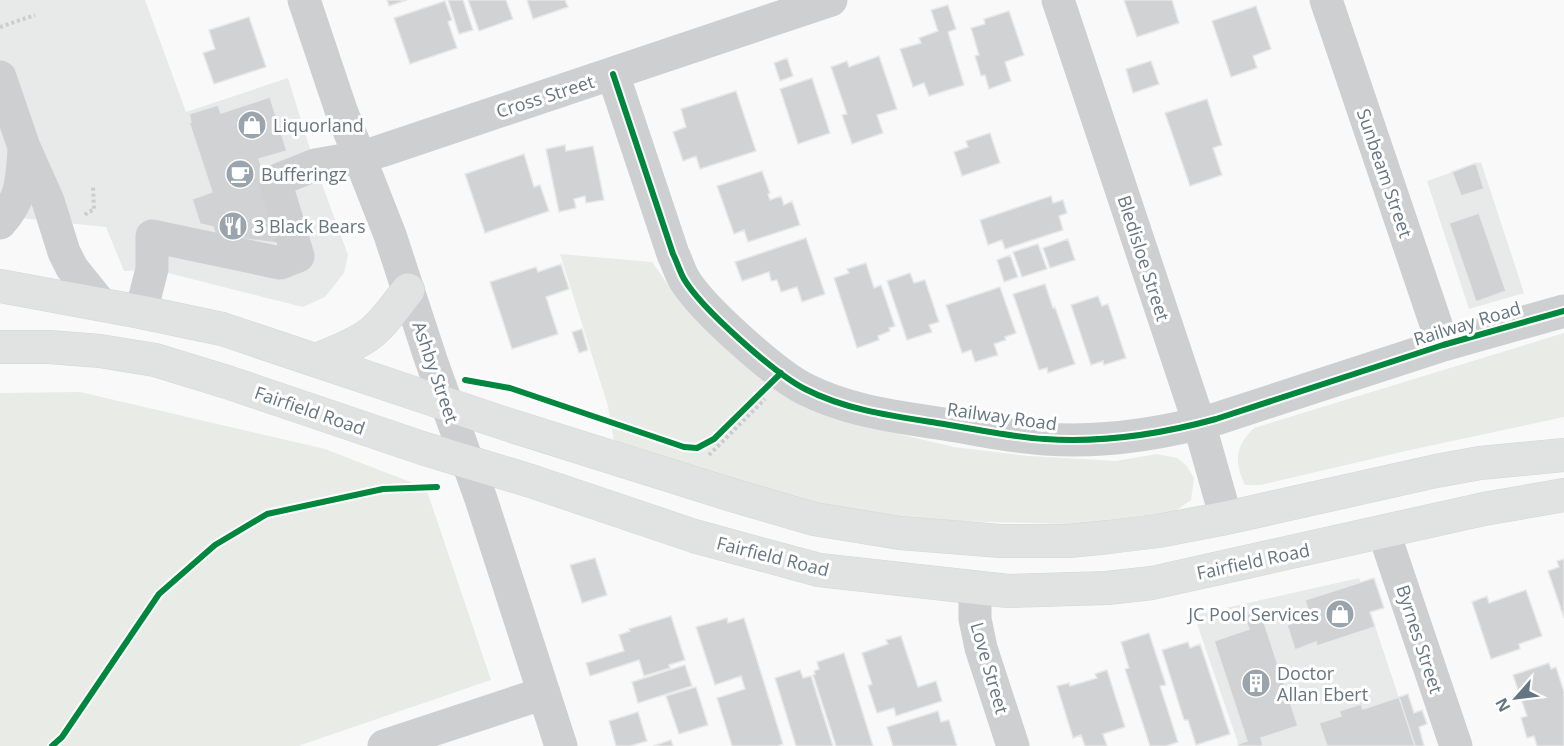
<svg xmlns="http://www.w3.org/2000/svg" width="1564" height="746" font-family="'Open Sans',sans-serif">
  <rect width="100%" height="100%" fill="#f9f9f9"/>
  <path fill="#e8e9e9" d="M0,0H145L186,112L288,78L315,165L348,255L344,273L325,297L303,307L152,269L124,271L106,227L0,216Z
    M1481,162L1524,293L1469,309L1427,181Z
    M1359,578L1415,746H1239L1194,615Z"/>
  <path fill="#e8ebe6" d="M560,254L652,262L683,306L759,375L860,425L954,447L1029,456L1116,461L1157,454L1177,458L1186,465L1194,478L1191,500L1174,512L1101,525L960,521L875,514L809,503L614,441L608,406Z
    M1564,333V417L1410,450L1260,485H1245C1234,462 1235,446 1254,428Z
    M80,392L325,449L426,488L491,680L298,746H0V393Z"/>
  <path fill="#d0d2d3" stroke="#e8e8e8" stroke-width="1.5" d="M387,0H407L389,6Z
    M448,0H463L473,30L459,34Z
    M468,0H506L513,19L479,31Z
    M527,0H565L568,7L533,19Z
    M1124,0H1172L1179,23L1137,37Z
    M445,1L452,20L448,22L457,48L410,64L394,18Z
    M948,5L956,29L948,32L964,85L929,96L924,83L913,87L900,49L921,43L919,38L938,31L931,10Z
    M1256,6L1271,49L1253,56L1257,68L1231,77L1212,21Z
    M1009,11L1024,55L1005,62L1011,81L989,89L985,75L981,76L975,56L979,55L971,28L985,24L984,19Z
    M249,17L266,67L214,84L203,53L215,49L209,30Z
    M879,56L897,109L877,115L883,133L852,144L842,115L847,114L831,67L847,61L849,67Z
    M787,58L793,76L780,81L774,63Z
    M1151,61L1159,84L1133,93L1126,69Z
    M812,78L830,133L798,144L780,89Z
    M736,91L756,151L700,169L696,156L683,161L673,132L686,127L681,109Z
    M270,97L287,151L259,159L287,244L216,236L213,227L200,224L192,199L212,192L189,122H191L189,114L218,105L221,113Z
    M1207,99L1222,145L1213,148L1222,175L1190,186L1165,113Z
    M990,133L1000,163L962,176L954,152L968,147L966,141Z
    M565,145L566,151L593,146L604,200L586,203L585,196L574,199L576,208L559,212L546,149Z
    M524,154L534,187L540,185L549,211L485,233L465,174Z
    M1476,163L1484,189L1461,196L1452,172Z
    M762,171L770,193L768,194L770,200L781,196L784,205L792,201L800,225L748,242L744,230L734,234L717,186Z
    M1051,196L1053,203L1063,200L1067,213L1059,216L1063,230L1005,249L1002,240L988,245L980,220Z
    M1479,213L1506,291L1476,302L1449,223Z
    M806,238L825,294L802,302L797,287L781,292L777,280L771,281L769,272L742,281L735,262Z
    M1068,239L1075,260L1050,268L1043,248Z
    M1038,244L1047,269L1022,277L1013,252Z
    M1010,255L1018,277L1004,282L997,260Z
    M866,263L874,288L881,285L895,326L889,328L890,331L878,336L879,340L857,348L834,278L849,273L847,269Z
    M561,264L569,289L546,297L558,334L512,349L490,282L536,267L538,272Z
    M910,273L914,283L925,280L939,322L929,325L932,332L907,340L887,281Z
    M1045,284L1053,308L1055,307L1075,364L1048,373L1047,368L1039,370L1013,294Z
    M1000,287L1016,333L1005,337L1006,340L994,344L998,355L975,362L971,350L962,353L946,305Z
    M1098,296L1102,306L1108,304L1126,358L1104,365L1103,361L1091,365L1071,305Z
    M582,329L588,350L579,353L572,332Z
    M595,558L607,595L582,603L570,565Z
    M1564,559V618L1548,571L1559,567L1557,561Z
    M1374,578L1384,608L1370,612L1375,627L1317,646L1316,642L1295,650L1287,625L1310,617L1305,600Z
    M1526,590L1542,636L1519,644L1520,649L1491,659L1472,602L1487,596L1489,603Z
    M1260,610L1298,726L1261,738L1263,746H1239L1238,744L1247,741L1214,641L1249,629L1244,615Z
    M671,616L685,660L669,665L670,668L644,676L639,660L590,676L586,663L624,651L619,635L630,631L629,629Z
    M727,618L728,623L744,618L783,744L777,746H732L717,698L745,689L741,676L715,685L696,627Z
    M1149,633L1166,685L1160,686L1178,742L1166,746H1150L1125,669L1129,668L1121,642Z
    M901,636L918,687L936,681L942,701L896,716L894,708L877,713L868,686L872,684L862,653L888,644L886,640Z
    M1188,642L1190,648L1200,644L1230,734L1196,745L1188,720H1184L1162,650Z
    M844,653L873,746H836L813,675L815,674L814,671L819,669L817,662Z
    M1549,663L1551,669L1556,667L1564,692V746H1537L1534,736L1527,738L1521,718L1527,716L1513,675Z
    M685,665L692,686L638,703L632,682Z
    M800,670L803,678L811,676L833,746H796L775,678Z
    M1107,670L1125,727L1103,734L1107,746H1085L1081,735L1073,738L1057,686L1069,683L1070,686L1097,678L1095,674Z
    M696,687L708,725L679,734L666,696Z
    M1408,694L1414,713L1422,710L1427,724L1419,727L1424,746H1415L1399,697Z
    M1399,697L1415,746H1327L1319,723L1341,716L1339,711L1361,704L1363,709Z
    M938,711L941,722L949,720L957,746H893L887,727Z
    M638,712L647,741L630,746H616L609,721Z
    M671,740L673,746H653Z"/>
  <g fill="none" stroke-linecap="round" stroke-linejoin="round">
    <g stroke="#d5d6d7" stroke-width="34">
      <path id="major" d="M0,286L141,312L222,329L503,423L732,495L814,519L900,533L1001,541H1069L1109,537L1158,531L1226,518L1436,471L1480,463L1564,455
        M0,347H49L100,351L155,360L227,382L422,448L534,482L694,536L819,570L1008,591L1107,588L1152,583L1484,509L1564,495
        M317,360C335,352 356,345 371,333C386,321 396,305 408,290"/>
    </g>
    <path stroke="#cbcccd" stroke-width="4" stroke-dasharray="3 3" stroke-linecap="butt" d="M0,27L35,15
      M85,215L88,212L94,210L93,185
      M709,455L765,399"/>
    <path stroke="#cecfd0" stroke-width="33" d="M304,0L341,110L390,235L431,360L481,499L561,746
      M1058,0L1199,423L1226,518
      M1326,0L1443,345
      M613,74L673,254C677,262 680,272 684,279C701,308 775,374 805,389C846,410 892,416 937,423C972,428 1009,437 1045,439C1102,443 1161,434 1216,419L1443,345L1564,311
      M0,77L24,147L48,201L64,252L72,268L101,304
      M0,223C22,199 22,180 24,149
      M141,312L152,269V236L280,263L298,256L275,181L315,165L361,157L381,151L831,0
      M1384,533L1456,746
      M975,589V619L981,648L1013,746
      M384,746L544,693"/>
    <use href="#major" stroke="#e1e2e2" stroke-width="33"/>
    <g stroke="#fff" stroke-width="10">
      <path id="cycleway" d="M613,74L673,254C677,262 680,272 684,279C701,308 775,374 805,389C846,410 892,416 937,423C972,428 1009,437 1045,439C1102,443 1161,434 1216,419L1443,345L1564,311
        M465,380L510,388L684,447L697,448L714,439L781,373
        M52,746L62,737L159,594L215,545L267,514L383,489L437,487"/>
    </g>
    <use href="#cycleway" stroke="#00873e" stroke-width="6"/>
  </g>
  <defs>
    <g id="shop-disc" transform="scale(1.5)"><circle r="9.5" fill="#99a4ac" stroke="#fff"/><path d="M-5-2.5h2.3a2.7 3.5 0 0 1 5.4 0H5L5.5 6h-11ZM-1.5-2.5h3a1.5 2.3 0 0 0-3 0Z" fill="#fff"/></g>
    <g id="cafe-disc" transform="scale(1.5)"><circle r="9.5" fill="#99a4ac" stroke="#fff"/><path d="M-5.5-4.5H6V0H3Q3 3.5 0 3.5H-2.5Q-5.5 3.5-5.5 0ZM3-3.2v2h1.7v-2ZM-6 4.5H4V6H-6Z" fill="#fff"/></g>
    <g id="restaurant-disc" transform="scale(1.5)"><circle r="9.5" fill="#99a4ac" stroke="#fff"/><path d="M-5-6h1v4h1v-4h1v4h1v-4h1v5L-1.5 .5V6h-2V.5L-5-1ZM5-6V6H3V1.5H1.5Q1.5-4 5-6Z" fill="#fff"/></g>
    <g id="building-disc" transform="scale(1.5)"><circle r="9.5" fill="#99a4ac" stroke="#fff"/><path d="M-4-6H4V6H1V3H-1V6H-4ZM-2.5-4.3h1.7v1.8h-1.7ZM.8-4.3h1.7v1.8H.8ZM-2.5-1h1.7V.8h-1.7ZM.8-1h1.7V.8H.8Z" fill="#fff"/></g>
  </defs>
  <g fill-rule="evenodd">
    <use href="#shop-disc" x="252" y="125"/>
    <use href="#cafe-disc" x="240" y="174"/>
    <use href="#restaurant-disc" x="233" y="226"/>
    <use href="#shop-disc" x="1340" y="614"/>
    <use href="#building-disc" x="1256" y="683"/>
  </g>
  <g text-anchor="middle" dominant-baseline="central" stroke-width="6" stroke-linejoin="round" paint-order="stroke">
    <g font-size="18" fill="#657683" stroke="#fff">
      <text transform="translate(545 96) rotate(-18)">Cross Street</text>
      <text transform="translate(1385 173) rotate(71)">Sunbeam Street</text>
      <text transform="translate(1144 258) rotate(72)">Bledisloe Street</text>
      <text transform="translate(1467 323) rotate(-17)">Railway Road</text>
      <text transform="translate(436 372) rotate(71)">Ashby Street</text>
      <text transform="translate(310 410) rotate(19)">Fairfield Road</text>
      <text transform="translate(1002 416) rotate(8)">Railway Road</text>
      <text transform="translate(773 556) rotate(14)">Fairfield Road</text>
      <text transform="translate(1253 561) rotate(-12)">Fairfield Road</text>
      <text transform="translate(1420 639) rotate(72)">Byrnes Street</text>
      <text transform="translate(990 668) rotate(74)">Love Street</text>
    </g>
    <g font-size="18" fill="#657683" stroke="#fff" text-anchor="start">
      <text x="273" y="125">Liquorland</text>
      <text x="261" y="174">Bufferingz</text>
      <text x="254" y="226">3 Black Bears</text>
      <text x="1319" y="614" text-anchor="end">JC Pool Services</text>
      <text x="1277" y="673">Doctor<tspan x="1277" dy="21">Allan Ebert</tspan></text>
    </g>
  </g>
  <g transform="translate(1516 698) rotate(242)" stroke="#ffffff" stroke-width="4.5" paint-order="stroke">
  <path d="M0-4.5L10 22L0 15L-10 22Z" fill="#657683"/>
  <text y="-9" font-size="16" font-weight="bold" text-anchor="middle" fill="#657683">N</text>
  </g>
</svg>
